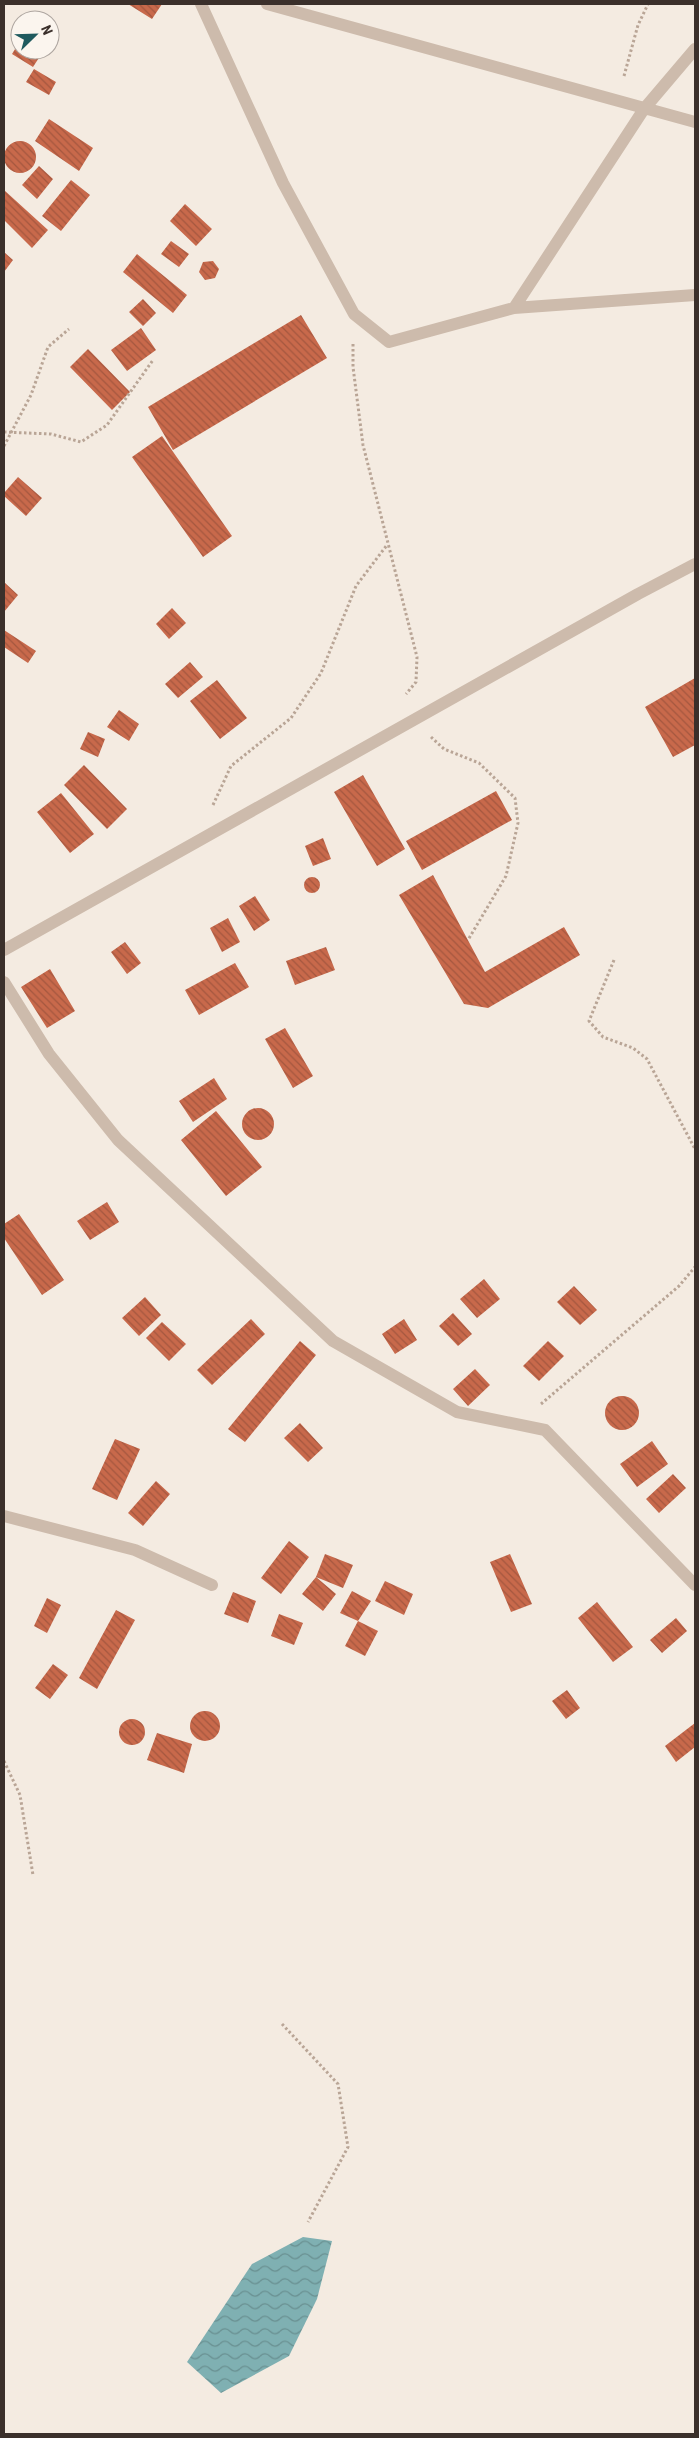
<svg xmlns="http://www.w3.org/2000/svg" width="699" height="2438" font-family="'Roboto Condensed',sans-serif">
  <defs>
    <pattern id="water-waves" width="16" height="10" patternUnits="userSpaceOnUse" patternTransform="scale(1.25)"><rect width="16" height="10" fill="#7fb0b2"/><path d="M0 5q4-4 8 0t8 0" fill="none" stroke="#699091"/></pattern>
    <pattern id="building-back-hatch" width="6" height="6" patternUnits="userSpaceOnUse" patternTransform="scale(1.25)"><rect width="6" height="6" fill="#c8694b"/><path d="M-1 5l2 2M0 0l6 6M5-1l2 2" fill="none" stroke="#a4573f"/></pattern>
  </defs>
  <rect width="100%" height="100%" fill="#f4ebe1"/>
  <path fill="url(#water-waves)" d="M303,2237L332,2241L317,2299L289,2356L221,2393L187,2362L252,2264Z"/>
  <path fill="url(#building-back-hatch)" d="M128,4H162L152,19Z
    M50,28L55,32L50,40Z
    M20,41V50H44L33,67L12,54Z
    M34,69L56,82L49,95L26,82Z
    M49,119L93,148L79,171L35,141Z
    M4 157a16 16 0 1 1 32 0a16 16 0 1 1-32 0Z
    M39,166L53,179L37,199L22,185Z
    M71,180L90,195L61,231L42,216Z
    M4,190L48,230L32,248L4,220Z
    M185,204L212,229L196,246L170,221Z
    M171,241L189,254L179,267L161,254Z
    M4,252L13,260L4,272Z
    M137,254L187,295L173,313L123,272Z
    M213,261L219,269L215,278L205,280L199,272L203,262Z
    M143,299L156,313L143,326L129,312Z
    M301,315L327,358L173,450L148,407Z
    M141,328L156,350L127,371L111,350Z
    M88,349L130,392L112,410L70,367Z
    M162,436L232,536L203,557L132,457Z
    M18,477L42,498L26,516L4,496V493Z
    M4,582L18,595L4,612Z
    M172,608L186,623L169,639L156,624Z
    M4,630L36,651L28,663L4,647Z
    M190,662L203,677L178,698L165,684Z
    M695,678V745L673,757L645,707Z
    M217,680L247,718L220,739L190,701Z
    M119,710L139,724L129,741L107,727Z
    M88,732L105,739L98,757L80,749Z
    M84,765L127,809L107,829L64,785Z
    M363,775L405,849L377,866L334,792Z
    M496,791L512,820L422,870L406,841Z
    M61,793L94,834L70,853L37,812Z
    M323,838L331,859L313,866L305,846Z
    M433,875L485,972L564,927L580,955L488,1008L464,1004L399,895Z
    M304 885a8 8 0 1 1 16 0a8 8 0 1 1-16 0Z
    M255,896L270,920L254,931L239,906Z
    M228,918L240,942L222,952L210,928Z
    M125,942L141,963L127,974L111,952Z
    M326,947L335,970L295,985L286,961Z
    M235,963L249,987L199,1015L185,990Z
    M50,969L75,1011L47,1028L21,987Z
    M285,1028L313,1076L293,1088L265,1039Z
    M214,1078L227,1099L193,1122L179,1101Z
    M242 1124a16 16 0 1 1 32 0a16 16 0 1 1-32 0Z
    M216,1111L262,1167L226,1196L181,1140Z
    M107,1202L119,1222L90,1240L77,1221Z
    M19,1214L64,1280L42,1295L4,1238V1224Z
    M484,1279L500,1299L477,1318L460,1299Z
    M574,1286L597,1310L580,1325L557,1302Z
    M145,1297L161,1315L139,1336L122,1318Z
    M453,1313L472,1334L458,1346L439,1326Z
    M251,1319L265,1334L212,1385L197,1370Z
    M404,1319L417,1340L395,1354L382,1334Z
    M162,1322L186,1344L169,1361L146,1338Z
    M300,1341L316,1355L245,1442L228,1429Z
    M548,1341L564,1356L539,1381L523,1366Z
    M475,1369L490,1385L468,1406L453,1389Z
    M605 1413a17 17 0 1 1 34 0a17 17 0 1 1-34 0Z
    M300,1423L323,1448L308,1462L284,1438Z
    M115,1439L140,1449L117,1500L92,1489Z
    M652,1441L668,1464L637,1487L620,1464Z
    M673,1474L686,1488L659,1513L646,1499Z
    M156,1481L170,1494L143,1526L128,1513Z
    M289,1541L309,1557L281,1594L261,1578Z
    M325,1554L353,1565L343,1588L316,1577Z
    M510,1554L532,1604L511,1612L490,1562Z
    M316,1577L336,1594L323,1611L302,1594Z
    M385,1581L413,1594L404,1615L375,1601Z
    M352,1591L371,1601L358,1621L340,1613Z
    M233,1592L256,1601L248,1623L224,1614Z
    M47,1598L61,1605L47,1633L34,1626Z
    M597,1602L633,1647L613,1662L578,1618Z
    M116,1610L135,1620L97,1689L79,1678Z
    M279,1614L303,1623L294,1645L271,1636Z
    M676,1618L687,1631L662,1653L650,1640Z
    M358,1621L378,1631L365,1656L345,1646Z
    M53,1664L68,1675L50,1699L35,1688Z
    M567,1690L580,1708L566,1719L552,1701Z
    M190 1726a15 15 0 1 1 30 0a15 15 0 1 1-30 0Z
    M119 1732a13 13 0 1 1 26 0a13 13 0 1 1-26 0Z
    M695,1723V1747L676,1762L665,1746Z
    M157,1733L192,1744L184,1773L147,1760Z"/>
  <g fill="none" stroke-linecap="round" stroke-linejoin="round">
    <path stroke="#b9a596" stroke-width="3" stroke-dasharray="2.5 2.5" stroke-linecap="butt" d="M624,76L638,25L648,4
      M353,344V367L363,445L417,657L416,682L406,694
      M4,432L51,434L81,442L107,425L153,360
      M4,446L31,395L48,347L69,329
      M431,737L444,749L479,763L515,798L518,823L506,876L468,940
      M213,805L231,766L291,718L321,673L356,586L387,545
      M614,960L589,1021L603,1037L633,1048L647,1059L695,1149
      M541,1404L679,1286L695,1267
      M4,1761L20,1795L33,1875
      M282,2024L338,2084L348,2147L308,2222"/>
    <path stroke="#cdbbac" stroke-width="12" d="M201,4L283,183L354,314L389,342L514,308L695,295
      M267,4L695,122
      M514,308L644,109L695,49
      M4,950L638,594L695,564
      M4,982L49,1054L118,1140L333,1341L457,1412L545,1430L695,1585
      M4,1516L135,1550L212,1585"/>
  </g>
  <rect width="699" height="2438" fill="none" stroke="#3b302b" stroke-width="10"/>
  <g transform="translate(35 35) rotate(67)"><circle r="24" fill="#fbf5ee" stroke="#aea6a0"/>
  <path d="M0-4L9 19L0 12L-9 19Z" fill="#1f5a5e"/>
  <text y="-8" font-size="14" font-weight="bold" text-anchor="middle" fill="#3b302b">N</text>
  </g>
</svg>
